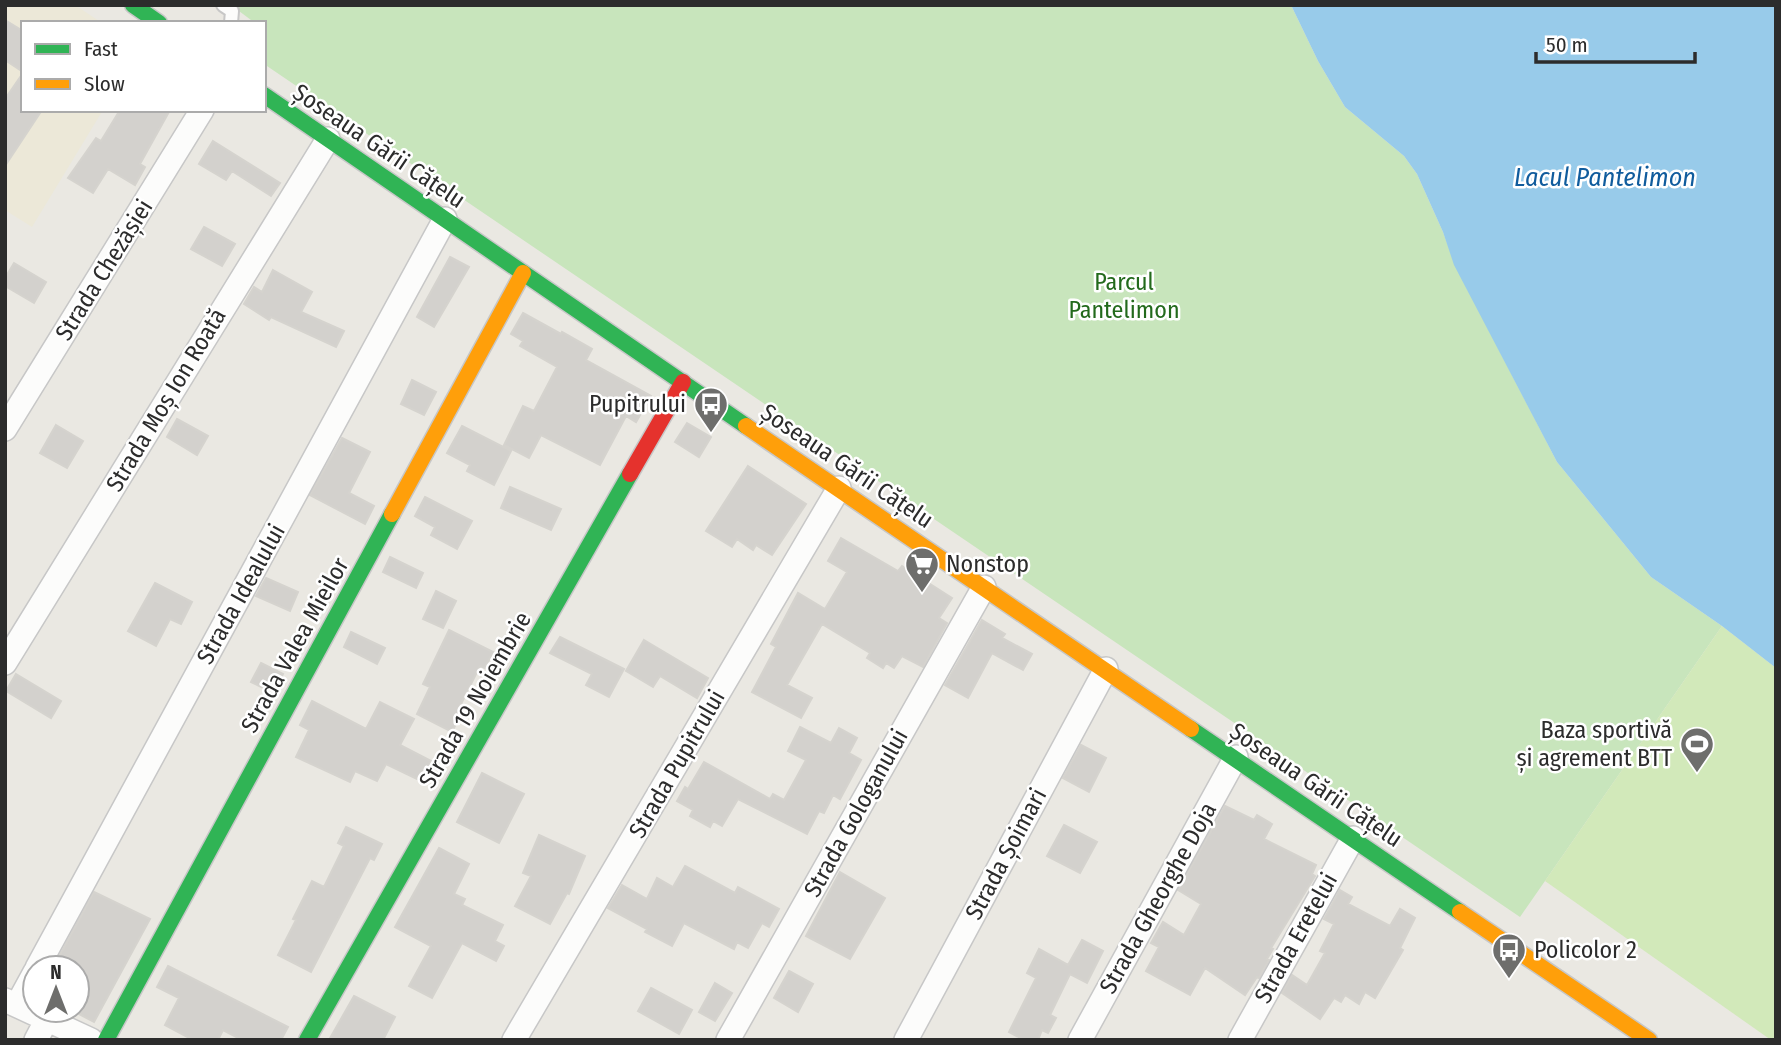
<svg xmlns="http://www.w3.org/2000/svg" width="1781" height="1045" font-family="'Fira Sans Condensed',sans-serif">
  <rect width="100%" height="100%" fill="#eae8e2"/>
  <path fill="#ece8d8" d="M5,5H75L102,23H23V110H103L32,227L5,210Z"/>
  <path fill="#c8e5bc" d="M231,5H1291L1318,61L1345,107L1404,156L1417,174L1443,232L1455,265L1557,462L1651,577L1722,626L1520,917L264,64V23H255Z"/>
  <path fill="#d2e9ba" d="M1722,626L1776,668V1040H1771L1545,881Z"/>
  <path fill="#98cbea" d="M1291,5H1776V668L1722,626L1651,577L1557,462L1454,265L1443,232L1417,174L1404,156L1345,107L1318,61Z"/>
  <path fill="#d3d1cd" stroke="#d5d3ce" stroke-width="2" d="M5,20L23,31V72L5,60Z
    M23,73V110H42L5,166V99Z
    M120,110H170L140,164L145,167L135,185L108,169L93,193L68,178L96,138L101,141Z
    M213,141L280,183L271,196L232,171L226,180L199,164Z
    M204,227L235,244L222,266L191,249Z
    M450,257L469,267L434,327L417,317Z
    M14,263L46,282L34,303L5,286V278Z
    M273,270L312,292L301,312L344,331L336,347L271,317L269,320L244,304L254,287L262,292Z
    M523,313L561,334L562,332L592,349L586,360L651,396L636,422L626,416L600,465L541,435L529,458L504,445L523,406L534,411L557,367L520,346L523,341L511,334Z
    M412,380L436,392L424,415L401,404Z
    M177,419L208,436L197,455L167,437Z
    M687,423L711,437L699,457L675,442Z
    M56,425L83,441L67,468L40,453Z
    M462,426L511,451L494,485L467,471L470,465L447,453Z
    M342,438L370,452L349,493L374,506L365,524L310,495Z
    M748,466L806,504L772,555L756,545L753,550L737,539L732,547L706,531Z
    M510,487L561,509L551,530L501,508Z
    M425,497L472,521L457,549L431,535L435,527L415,516Z
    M841,538L898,571L902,566L952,598L939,618L947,623L923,667L902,656L894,668L886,663L883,668L867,658L870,653L822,624L787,685L812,698L801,718L752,692L776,647L771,644L798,593L825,609L847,572L828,561Z
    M390,557L423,573L416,588L383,572Z
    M266,578L298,592L290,611L256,596Z
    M155,583L192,602L181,624L170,619L156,646L128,631Z
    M436,591L456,601L443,628L423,619Z
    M982,620L1005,634L1002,638L1032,654L1023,670L992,653L968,698L945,685Z
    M449,630L493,652L485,668L480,666L460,706L464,708L452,732L417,714L430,687L423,684Z
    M351,632L385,648L377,664L344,647Z
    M560,637L624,669L609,697L586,685L592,674L550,653Z
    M644,640L708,678L697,698L660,676L653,687L626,671Z
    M261,663L283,674L273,693L251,682Z
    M16,674L61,701L51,718L6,691Z
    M312,701L366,729L380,702L414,719L400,745L431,761L421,781L386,764L377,781L355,771L350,782L296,757L309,730L300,725Z
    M800,727L831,743L839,728L857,738L849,753L861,760L840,799L833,795L824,813L819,811L807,834L738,799L722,826L713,821L710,827L690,816L693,810L677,801L685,787L688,789L704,762L770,799L773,794L784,800L806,760L788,751Z
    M1081,745L1106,758L1089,792L1063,778Z
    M482,773L524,794L499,843L457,822Z
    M1225,806L1254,820L1257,815L1272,824L1264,839L1316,865L1312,874L1315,876L1271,948L1273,949L1267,959L1269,960L1259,978L1257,977L1245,995L1205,968L1190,995L1146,971L1159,947L1151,943L1163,922L1184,935L1201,904L1178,890Z
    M1064,825L1097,842L1080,873L1047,856Z
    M346,827L382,844L374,860L370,858L311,972L278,955L296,920L293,919L312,881L324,887L344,846L338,843Z
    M539,835L585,856L569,894L567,893L550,924L515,906L531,876L523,873Z
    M439,848L469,864L454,894L465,899L462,905L503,925L495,941L504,946L496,961L462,943L432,998L409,986L431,946L395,927Z
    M685,866L735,893L738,887L779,909L769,927L762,923L748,948L737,942L734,949L684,923L672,946L645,932L647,929L608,908L622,885L647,899L657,878L673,887Z
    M840,872L885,898L850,959L806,936Z
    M1340,890L1352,897L1348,904L1390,926L1400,909L1415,918L1400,948L1403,950L1375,998L1365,992L1359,1004L1345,995L1341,1002L1334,998L1320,1019L1282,993L1292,975L1307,985L1325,953L1320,951L1334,924L1324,919Z
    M94,892L150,919L94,1022L77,1013V968H53Z
    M1082,940L1103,951L1087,983L1070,974L1050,1015L1056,1018L1048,1033L1042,1030L1038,1040H1024L1009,1032L1036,978L1027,973L1039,949L1068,965Z
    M168,966L288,1027L281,1040H242L223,1030L218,1040H193L165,1025L179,998L157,987Z
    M789,971L813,984L798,1012L774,998Z
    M715,983L732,993L715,1021L699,1012Z
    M651,988L692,1010L679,1034L638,1011Z
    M354,996L395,1017L383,1040H329Z"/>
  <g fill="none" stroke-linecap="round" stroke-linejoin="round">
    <g stroke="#c7c7c7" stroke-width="16">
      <path id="lane" d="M223,5L232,11L231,23"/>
    </g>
    <g stroke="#c7c7c7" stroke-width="26">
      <path id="street" d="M5,429L202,110
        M5,663L328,139
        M37,968L445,219
        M5,1000L91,1040
        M17,1005L35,972
        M36,1040L47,1019
        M514,1040L839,488
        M728,1040L984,587
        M906,1040L1106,669
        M1080,1040L1236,757
        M1240,1040L1353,838"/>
    </g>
    <g stroke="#c7c7c7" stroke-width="19">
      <path id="fast" d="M133,5L159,23
        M264,95L746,426
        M1191,729L1460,912
        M106,1040L392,514
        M307,1040L630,474"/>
    </g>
    <g stroke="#c7c7c7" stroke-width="19">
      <path id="slow" d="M746,426L1191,729
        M392,514L523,273
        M1460,912L1649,1040"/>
    </g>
    <g stroke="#c7c7c7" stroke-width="19">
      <path id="jam" d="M630,474L683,382"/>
    </g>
    <use href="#lane" stroke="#fcfcfb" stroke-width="12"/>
    <use href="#street" stroke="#fcfcfb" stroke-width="23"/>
    <use href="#fast" stroke="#30b455" stroke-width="16"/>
    <use href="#slow" stroke="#ff9f0a" stroke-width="16"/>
    <use href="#jam" stroke="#e5322d" stroke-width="16"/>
  </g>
  <defs>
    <g id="bus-pin" transform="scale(1.75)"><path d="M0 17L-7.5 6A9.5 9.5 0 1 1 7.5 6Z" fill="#6e6e6c" stroke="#fff"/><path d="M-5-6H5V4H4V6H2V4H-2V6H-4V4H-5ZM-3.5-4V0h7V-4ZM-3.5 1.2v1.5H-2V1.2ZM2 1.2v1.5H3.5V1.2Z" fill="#fff"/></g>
    <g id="supermarket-pin" transform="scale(1.75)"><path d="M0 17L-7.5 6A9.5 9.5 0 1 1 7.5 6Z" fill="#6e6e6c" stroke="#fff"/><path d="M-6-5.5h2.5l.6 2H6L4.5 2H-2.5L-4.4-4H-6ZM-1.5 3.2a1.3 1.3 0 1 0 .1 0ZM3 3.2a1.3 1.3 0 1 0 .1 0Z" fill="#fff"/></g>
    <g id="stadium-pin" transform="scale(1.75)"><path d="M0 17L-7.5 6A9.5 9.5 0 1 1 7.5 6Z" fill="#6e6e6c" stroke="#fff"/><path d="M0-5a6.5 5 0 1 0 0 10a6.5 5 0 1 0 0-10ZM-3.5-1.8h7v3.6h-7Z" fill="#fff"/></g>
  </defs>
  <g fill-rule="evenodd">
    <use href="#bus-pin" x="711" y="404"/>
    <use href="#supermarket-pin" x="922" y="564"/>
    <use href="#stadium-pin" x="1697" y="744"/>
    <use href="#bus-pin" x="1509" y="950"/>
  </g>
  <g text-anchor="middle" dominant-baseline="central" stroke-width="5" stroke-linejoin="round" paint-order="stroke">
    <g font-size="24" fill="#2c2c2c" stroke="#fff">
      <text transform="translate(379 146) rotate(34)">Șoseaua Gării Cățelu</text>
      <text transform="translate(104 270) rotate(-58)">Strada Chezășiei</text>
      <text transform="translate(166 400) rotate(-59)">Strada Moș Ion Roată</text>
      <text transform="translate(847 466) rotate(34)">Șoseaua Gării Cățelu</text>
      <text transform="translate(241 594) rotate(-61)">Strada Idealului</text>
      <text transform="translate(295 645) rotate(-61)">Strada Valea Mieilor</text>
      <text transform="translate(475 700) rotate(-60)">Strada 19 Noiembrie</text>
      <text transform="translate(677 764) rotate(-60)">Strada Pupitrului</text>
      <text transform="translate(1316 785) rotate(34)">Șoseaua Gării Cățelu</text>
      <text transform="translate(856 813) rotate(-61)">Strada Gologanului</text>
      <text transform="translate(1006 854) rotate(-62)">Strada Șoimari</text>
      <text transform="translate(1158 898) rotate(-61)">Strada Gheorghe Doja</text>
      <text transform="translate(1296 938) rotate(-61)">Strada Eretelui</text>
    </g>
    <g font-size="24" fill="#236a1c" stroke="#fff">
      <text x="1124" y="282">Parcul<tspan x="1124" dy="28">Pantelimon</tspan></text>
    </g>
    <g font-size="24" fill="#2c2c2c" stroke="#fff" text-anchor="end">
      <text x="686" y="404">Pupitrului</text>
      <text x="946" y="564" text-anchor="start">Nonstop</text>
      <text x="1672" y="730">Baza sportivă<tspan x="1672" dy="28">și agrement BTT</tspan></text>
      <text x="1534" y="950" text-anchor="start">Policolor 2</text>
    </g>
    <g font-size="26" font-style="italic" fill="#105c9d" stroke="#fff">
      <text x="1605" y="177">Lacul Pantelimon</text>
    </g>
  </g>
  <rect width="1781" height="1045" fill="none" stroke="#2c2c2c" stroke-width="14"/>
  <rect x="21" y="21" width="245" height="91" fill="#ffffff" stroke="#ababab" stroke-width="2"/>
  <rect x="35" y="44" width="35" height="10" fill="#30b455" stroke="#ababab" stroke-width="2"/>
  <text x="84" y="56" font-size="21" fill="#2c2c2c">Fast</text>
  <rect x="35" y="79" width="35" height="10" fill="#ff9f0a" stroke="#ababab" stroke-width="2"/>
  <text x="84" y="91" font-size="21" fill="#2c2c2c">Slow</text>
  <g transform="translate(56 989)"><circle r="33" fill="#ffffff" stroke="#ababab" stroke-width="2"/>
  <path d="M0-5L12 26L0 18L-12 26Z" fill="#6e6e6c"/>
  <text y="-10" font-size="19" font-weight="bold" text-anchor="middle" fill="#2c2c2c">N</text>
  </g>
  <path d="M1536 52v10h159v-10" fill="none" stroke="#2c2c2c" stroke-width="3.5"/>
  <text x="1546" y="52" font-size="21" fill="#2c2c2c" stroke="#ffffff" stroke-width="5" paint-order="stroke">50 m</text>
</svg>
